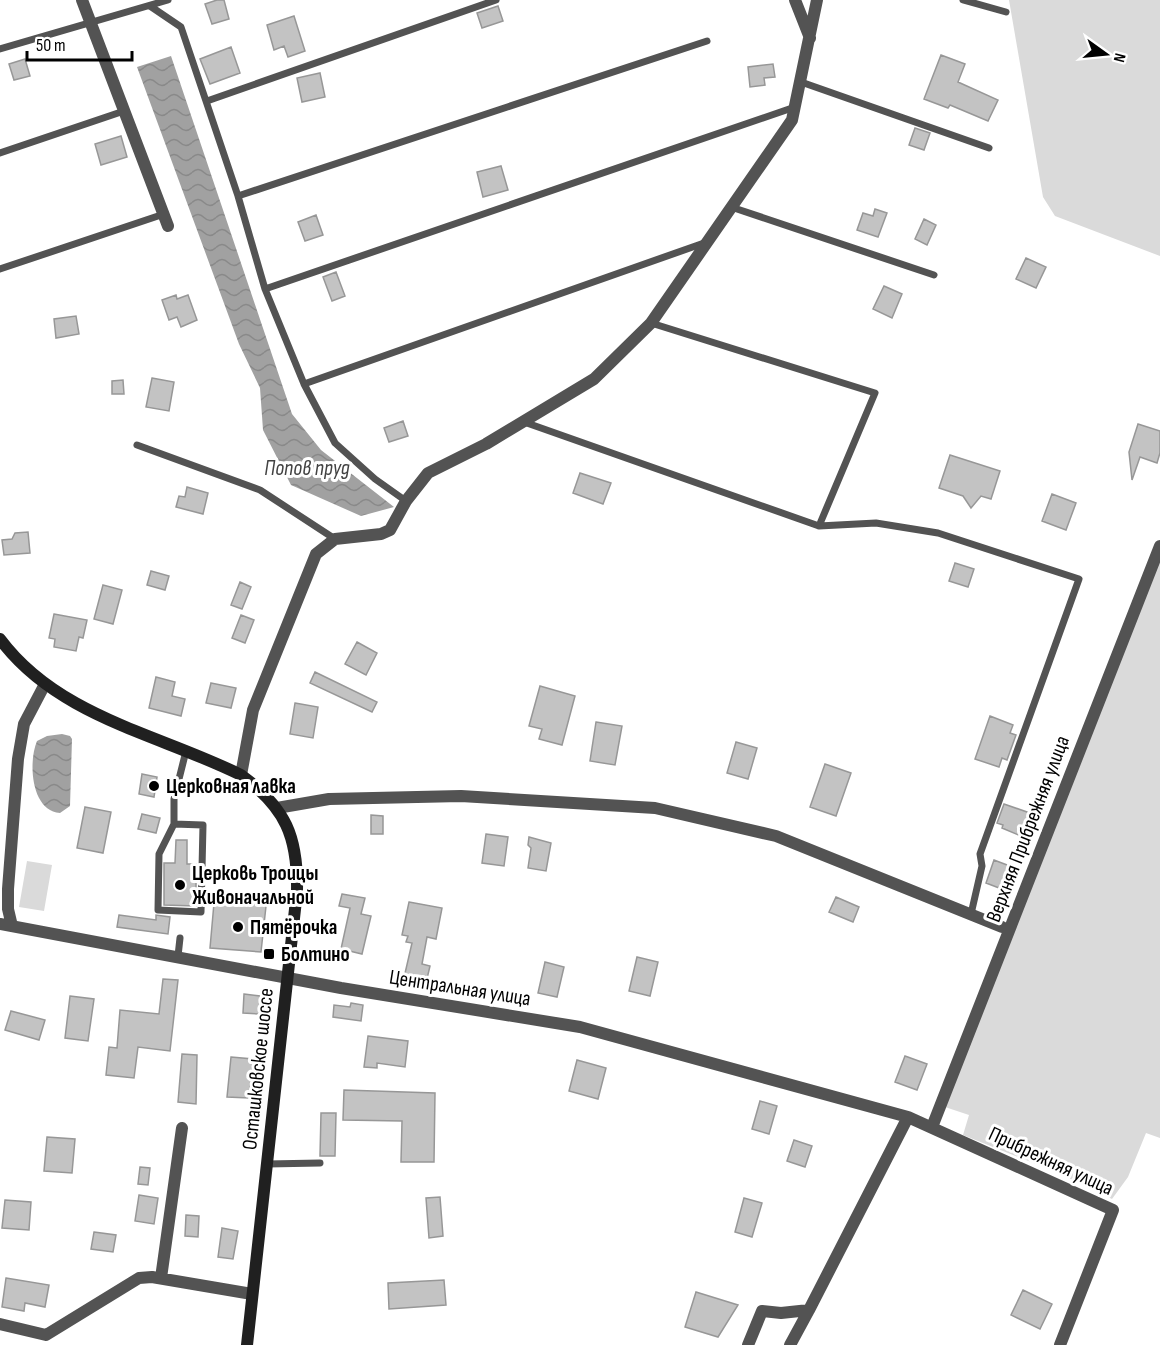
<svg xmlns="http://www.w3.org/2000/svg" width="1160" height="1345" font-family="'Sofia Sans Condensed',sans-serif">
  <defs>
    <pattern id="water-waves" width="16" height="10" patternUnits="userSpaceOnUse" patternTransform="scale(1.5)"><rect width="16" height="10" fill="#a1a1a1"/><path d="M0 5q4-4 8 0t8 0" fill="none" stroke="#898989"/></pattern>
  </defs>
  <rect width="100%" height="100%" fill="#fff"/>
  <path fill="#dadada" d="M1009,0H1160V256L1055,216L1043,197Z
    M1160,542V1138L1146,1133L1128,1177L1112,1199L1056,1172L963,1135L969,1115L945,1107Z
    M27,861L52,865L44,911L19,907Z"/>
  <path fill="url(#water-waves)" d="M171,56L292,414L321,450L394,507L361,516L291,485L263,430L260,388L239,344L137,67Z
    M62,734L70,736L72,739L70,806L60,813C31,811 28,762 37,741L47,736Z"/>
  <path fill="#c3c3c3" stroke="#979797" stroke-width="1.5" d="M217,0H224L229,19L212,24L205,4Z
    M498,6L503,21L482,28L477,13Z
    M294,16L305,51L288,57L284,46L274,50L267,25Z
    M231,47L240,73L210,84L200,59Z
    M941,55L965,64L958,82L998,100L988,121L950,105L948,108L924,99Z
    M25,59L30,76L14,80L9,64Z
    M773,64L775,77L764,78L765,85L750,87L748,67Z
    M320,73L325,97L302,102L297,78Z
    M915,128L930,133L924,150L909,145Z
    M121,136L127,157L101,165L95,144Z
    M501,166L508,190L483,197L477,172Z
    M875,209L887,213L878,237L857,230L863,213L873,216Z
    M316,215L323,235L305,241L298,222Z
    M924,219L936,225L927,245L915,239Z
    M1026,258L1046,267L1036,288L1016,279Z
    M336,272L345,296L332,301L323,277Z
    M884,286L902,294L892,318L873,309Z
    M176,295L177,299L188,295L197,320L181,327L177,317L169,320L162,300Z
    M76,316L79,334L56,338L54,319Z
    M152,378L174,382L169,411L146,407Z
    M123,380L124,394H112V381Z
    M403,421L408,436L389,442L384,428Z
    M1138,424L1160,431V453L1157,463L1140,457L1132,480L1129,452Z
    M950,455L1000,471L991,499L981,496L971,508L963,496L939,488Z
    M580,473L611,483L603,504L573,493Z
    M187,487L208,493L203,514L176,507L179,496L185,497Z
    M1052,494L1076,503L1066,530L1042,521Z
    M28,532L30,553L4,555L2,540L12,539L15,533Z
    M955,563L974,569L968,587L949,581Z
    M151,571L169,576L165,590L147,585Z
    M240,582L251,587L242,609L231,605Z
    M103,585L122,590L113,624L94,619Z
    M54,614L87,620L83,638L79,637L76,651L54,647L55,639L49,638Z
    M241,615L254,620L245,643L232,638Z
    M357,642L377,653L366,675L345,664Z
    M315,672L377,702L372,712L310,683Z
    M156,677L175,682L172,696L185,699L181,716L149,708Z
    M211,683L236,688L231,708L206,703Z
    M540,686L575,696L562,745L539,739L542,729L529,726Z
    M295,703L318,707L313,738L290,734Z
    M990,716L1013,725L1010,733L1016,735L1007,760L1002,758L999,767L975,759Z
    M596,722L622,726L615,765L590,761Z
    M736,742L757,748L748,779L727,773Z
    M825,764L851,773L836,816L810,807Z
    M142,774L157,777L154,797L139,794Z
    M1004,804L1030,813L1021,836L1002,828L1003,825L997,823Z
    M85,807L111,812L103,853L77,848Z
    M142,814L160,818L156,833L138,829Z
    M371,815L383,816V834H371Z
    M486,834L508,837L504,866L482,863Z
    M529,837L551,843L546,871L528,868L531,848L528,845Z
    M176,840H187V864H196V906L164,905V863H175Z
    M994,860L1015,868L1007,891L986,883Z
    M230,894L267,897L261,952L210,948L214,903L230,904Z
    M342,894L365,898L361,914L371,916L362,954L341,949L350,908L339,906Z
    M836,897L859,907L853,922L829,912Z
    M409,902L442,908L436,939L427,937L422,964L430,966L425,987L403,982L412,943L406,942L408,936L402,935Z
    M119,915L156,920V915L170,917L168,934L117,927Z
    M637,957L658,962L650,996L629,991Z
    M545,962L564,967L557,997L538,993Z
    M163,979L178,980L170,1051L138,1047L134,1078L106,1075L109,1047L117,1048L120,1010L159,1014Z
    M244,994L260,996L259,1014L243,1013Z
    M70,996L94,999L88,1041L65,1038Z
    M351,1003L363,1005L361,1021L333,1017L334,1005L350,1007Z
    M11,1011L45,1020L39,1040L5,1030Z
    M368,1036L408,1041L405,1067L377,1063V1068L364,1067Z
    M182,1054L197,1055L196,1104L178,1102Z
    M905,1056L927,1064L917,1090L895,1082Z
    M231,1057L253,1059L249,1098L227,1097Z
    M577,1060L606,1068L598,1099L569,1091Z
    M344,1090L435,1093L434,1162H401L402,1121L343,1120Z
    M760,1101L777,1106L769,1134L752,1129Z
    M321,1113H336L335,1156H320Z
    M47,1137L75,1139L72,1173L44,1171Z
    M794,1140L812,1146L805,1167L787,1161Z
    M140,1167L150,1168L148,1185L138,1184Z
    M139,1195L158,1198L154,1224L135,1221Z
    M440,1197L443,1236L429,1238L426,1198Z
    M744,1198L762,1203L752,1237L735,1232Z
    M5,1200L31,1202L29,1230L2,1228Z
    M186,1215L199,1216L198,1237L185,1236Z
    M222,1228L238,1231L233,1259L218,1257Z
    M94,1232L116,1235L113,1252L91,1249Z
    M6,1278L49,1285L45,1307L25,1303L24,1311L2,1307Z
    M444,1280L446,1305L389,1309L388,1283Z
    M1023,1290L1052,1304L1040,1329L1011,1315Z
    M696,1292L738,1305L718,1337L685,1327Z"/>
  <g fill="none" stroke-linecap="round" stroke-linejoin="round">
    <path stroke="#535353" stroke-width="7" d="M963,0L1006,12
      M150,6L181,27L238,196L265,289L304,384L335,443L375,479L406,501
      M0,49L168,0
      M801,82L989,148
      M207,101L496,0
      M0,153L124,111
      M238,196L707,41
      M734,208L934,275
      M0,269L164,214
      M265,289L795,107
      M304,384L704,243
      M524,422L819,526L875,393L651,323
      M137,445L260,490L335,539
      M819,526L876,523L938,533L1079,579L980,854L982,866L971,914
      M174,824L203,825L201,912L158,910L159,854L174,824V799L186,751
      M178,956L180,938
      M267,1164L320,1163"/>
    <path stroke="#535353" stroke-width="12" d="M82,0L168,226
      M795,0L810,38
      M241,775L253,710L316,554L335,539L381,534L390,530L406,501L428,473L486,444L594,379L651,323L792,120L817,0
      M277,808L329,799L461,796L655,808L776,836L1002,927
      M0,924L341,988L580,1027L908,1117L1113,1210L1060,1345
      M12,926L8,909V889L18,759L24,724L45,684
      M932,1127L1160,546
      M161,1278L182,1128
      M0,1324L46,1335L139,1278L152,1277L252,1294
      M748,1345L762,1311L781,1313L809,1310L908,1117
      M790,1345L809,1310"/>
    <path stroke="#202020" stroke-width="12" d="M0,639C58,717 159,734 241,775C286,808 298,837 297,891L247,1345"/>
  </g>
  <g fill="#000" stroke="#fff" stroke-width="2">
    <circle cx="154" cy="786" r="6"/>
    <circle cx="180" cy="885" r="6"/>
    <circle cx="238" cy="927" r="6"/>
    <rect x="263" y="948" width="12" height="12" rx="3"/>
  </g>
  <g text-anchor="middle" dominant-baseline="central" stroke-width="6" stroke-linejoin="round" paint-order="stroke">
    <g font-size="21" font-weight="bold" fill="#000" stroke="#fff" text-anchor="start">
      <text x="166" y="786">Церковная лавка</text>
      <text x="192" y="873">Церковь Троицы<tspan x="192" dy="24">Живоначальной</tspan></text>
      <text x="250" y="927">Пятёрочка</text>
      <text x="281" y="954">Болтино</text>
    </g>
    <g font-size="21" fill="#000" stroke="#fff">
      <text transform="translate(1028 829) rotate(-69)">Верхняя Прибрежняя улица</text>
      <text transform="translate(460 988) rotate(9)">Центральная улица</text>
      <text transform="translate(258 1069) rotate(-84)">Осташковское шоссе</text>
      <text transform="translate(1051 1161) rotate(25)">Прибрежняя улица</text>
    </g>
    <g font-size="22" font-style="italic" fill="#424242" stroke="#fff">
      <text x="307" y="468">Попов пруд</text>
    </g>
  </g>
  <g transform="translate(1106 54) rotate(105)" stroke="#ffffff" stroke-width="4.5" paint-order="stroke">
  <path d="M0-4.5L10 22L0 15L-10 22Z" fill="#000000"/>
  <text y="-9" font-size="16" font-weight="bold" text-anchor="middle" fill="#000000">N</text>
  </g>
  <path d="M27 51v9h105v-9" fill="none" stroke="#000000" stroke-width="3"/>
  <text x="36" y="51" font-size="18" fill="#000000" stroke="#ffffff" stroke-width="4.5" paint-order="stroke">50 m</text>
</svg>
